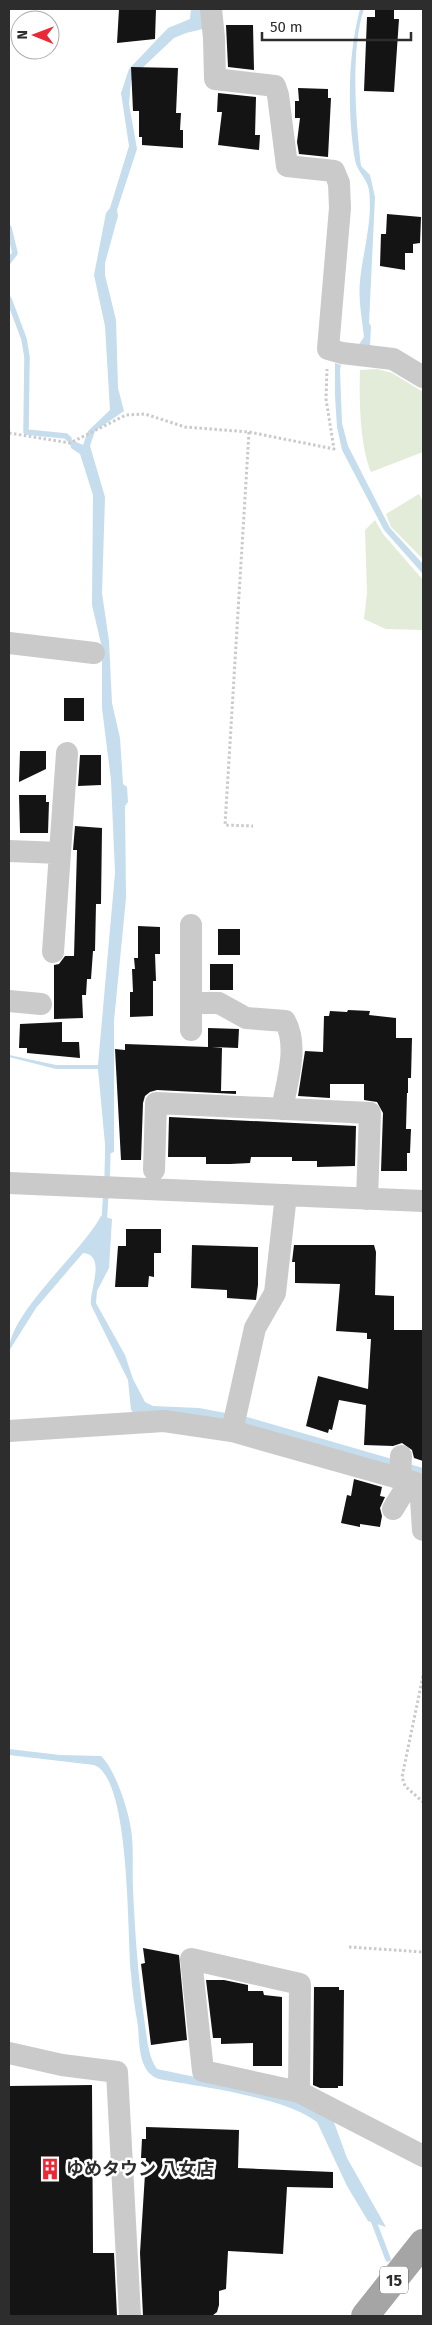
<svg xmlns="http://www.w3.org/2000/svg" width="432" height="2325" font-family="'Fira Sans','Noto Sans JP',sans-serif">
  <rect width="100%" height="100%" fill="#fff"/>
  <path fill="#e3ebd9" d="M377,369L392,373L423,392V452L371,472C360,445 359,399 360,370Z
    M419,494L423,502L422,558L391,527L386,514Z
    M375,520L383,534L423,580V630L386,629L364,619L367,593L365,530Z"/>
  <path fill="#c5ddec" d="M191,9H204L207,28L186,33L174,38L138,72L131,81L129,104L137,149L117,210L118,216L105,263V275L116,320L118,388L124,411L95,431L90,446L105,497L102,593L109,641L112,703L120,738L123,784L127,787L128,802L125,806L126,898L114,1021V1152L106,1155L98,1069H56L9,1057V1055L56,1065H98L115,873L111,780L102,708V648L92,605L93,495L80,454L71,448L69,439L83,445L88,431L110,410L105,326L94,275L106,213L110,208L129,146L121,93L129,69L168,28L190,19Z
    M360,9H364C350,50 356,122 361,166L370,175L375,197L369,323L371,326L370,346H358L364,337C362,318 358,300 360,281C363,251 373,220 369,190C367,178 357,172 355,160C347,113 348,54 360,9Z
    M335,363L341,365L340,370L342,423L348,446L390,528L423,564V574L384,530L342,450L337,427L335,396Z
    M101,1216L112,1219L109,1268L97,1291L96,1303L125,1355L133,1379L145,1402L153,1406L199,1408L247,1417L423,1468V1478L135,1414L131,1410L128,1380L91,1305C89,1290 107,1255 83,1253L36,1308L9,1351C9,1313 82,1252 101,1216Z
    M9,1749L60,1755L101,1756C115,1769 128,1809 131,1829C134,1848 132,1869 133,1889C135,1932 138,1976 144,2018C147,2035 147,2055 157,2069L290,2097L331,2114L347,2158L386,2227L368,2221L347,2186L317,2122C285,2097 201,2087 159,2079C153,2077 148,2073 145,2067C139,2056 139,2039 138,2026C135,2009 132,1991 131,1973C127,1936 131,1778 94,1765L9,1755Z"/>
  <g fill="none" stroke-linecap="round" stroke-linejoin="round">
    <path stroke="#c5ddec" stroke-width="5.5" d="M9,228L15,253L9,261
      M9,299L24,339L27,357L26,432L66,436L69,439
      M107,1182L108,1146
      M104,1224L106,1191
      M372,2217L388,2259"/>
  </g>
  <path fill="#141414" d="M119,9H156L155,39L117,43Z
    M375,9H394V19H399L394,92L364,91L367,17H375Z
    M226,25H253L254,70L228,67Z
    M131,67L178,68L176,113H181L180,130H183V148L142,145V137H139V111H133Z
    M298,88L328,89V98H331L328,157L299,154L297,142L300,118H295V101H299Z
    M218,93L256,97L255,135H260L259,150L218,145L222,112H217Z
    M387,214L421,217L420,243L413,244V253H405V270L380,266L381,234H386Z
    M64,698H84V721H64Z
    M20,751H46V769L19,782Z
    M80,755H101V785L78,786Z
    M19,795H46V802H49L48,833H20Z
    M75,826L102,828L101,904H96L95,951H93L91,979H87L86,995H82L83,1018L54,1019V965L59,964L65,956H74L77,850H73Z
    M138,926L160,927V954H155L156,981H153V1016L130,1017V992H133L132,969H135L134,958H138Z
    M218,929H240V955H218Z
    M210,964H233V990H210Z
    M348,1010L370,1011L369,1015L396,1018V1038H412L411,1078H408V1093H407L406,1129H411L410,1153H407V1171H381L383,1113L377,1102L364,1100V1084H330V1098L298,1096L305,1051L323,1052L324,1016H329L330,1011L347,1012Z
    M62,1022V1042H79L80,1058L27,1053V1048H19L20,1024Z
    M208,1028L239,1029L238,1048L212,1047L222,1048L221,1091H236V1094L157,1090L150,1092L145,1096L143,1103L141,1160H121L115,1049L125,1050V1044L208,1047Z
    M169,1117L356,1126L355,1166L317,1167V1161H292V1157H251L250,1163L230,1164H206V1157H168Z
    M126,1229H161V1253H154V1277L149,1276L148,1287H115L118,1246H126Z
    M192,1245L258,1247V1285L256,1300L227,1298V1290L191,1288Z
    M294,1245H374L376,1252L375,1295L394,1296V1330H423V1461L414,1458L412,1450L402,1443L393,1446L364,1445L366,1405L339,1400L332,1430L329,1429L328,1433L306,1426L318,1376L368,1389L371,1339H367V1333L336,1331L340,1284L295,1283V1262H292Z
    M354,1479L382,1487L380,1496L385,1497L380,1508L382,1516L380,1527L360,1524V1527L341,1523L347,1495L351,1496Z
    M143,1948L179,1955L187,2040L151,2045L141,1964L145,1963Z
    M206,1980H224L248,1985V1991H263L264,1995L282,1997V2066H253V2043L221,2044V2038H213Z
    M314,1987H339V1990H344L343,2086H338V2088H320L313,2085Z
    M92,2085L93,2253H114L117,2316H9V2086Z
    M146,2127L239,2130L238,2168L333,2172V2188L287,2187L283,2254L228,2251L226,2289L219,2291V2305L217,2312L212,2316H143L140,2253L146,2158H141L142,2139H146Z"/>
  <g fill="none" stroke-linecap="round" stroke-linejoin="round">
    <path stroke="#cacaca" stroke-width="3" stroke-dasharray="2.5 2.5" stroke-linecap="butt" d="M249,432L225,825L253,826
      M9,433L70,443L126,415L145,414L185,427L249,432L334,449L326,399L327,369
      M423,1676L402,1777L405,1786L423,1802
      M349,1947L423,1952"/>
    <path stroke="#cacaca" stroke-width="22" d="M211,9L214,38L215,79L275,86L278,95L287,166L334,171L339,183L340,208L328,349L342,353L393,359L423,377
      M9,643L94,653
      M9,851L60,853
      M53,952L67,753
      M9,1001L41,1004
      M191,1003H219L246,1018L285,1021C299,1046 287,1082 282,1109
      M191,1030V925
      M154,1170L156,1103L370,1113L367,1199
      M9,1183L423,1201
      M9,1431L164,1421L232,1431L423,1485
      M232,1431L255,1328L275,1293L286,1195
      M400,1478L401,1456
      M420,1484L423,1530
      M393,1509L410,1481
      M9,2053L62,2065L117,2072L130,2316
      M299,2092L300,1984L191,1959L203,2071L299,2092L423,2156"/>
    <path stroke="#a5a5a5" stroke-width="28" d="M365,2316L423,2243"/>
  </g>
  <defs>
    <g id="building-bare" transform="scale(1.725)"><path d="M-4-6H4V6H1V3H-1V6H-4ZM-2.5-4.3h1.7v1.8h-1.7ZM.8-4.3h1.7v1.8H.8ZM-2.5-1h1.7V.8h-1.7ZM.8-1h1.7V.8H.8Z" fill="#eb2836" stroke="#fff" stroke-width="2.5" paint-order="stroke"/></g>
  </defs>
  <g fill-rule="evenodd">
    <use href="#building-bare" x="50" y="2169"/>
  </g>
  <g text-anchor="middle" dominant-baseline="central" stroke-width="5" stroke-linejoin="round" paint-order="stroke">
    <rect fill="#fff" stroke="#6c6c6c" stroke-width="1" x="380" y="2266.5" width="28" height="27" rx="4"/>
    <g font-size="16" font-weight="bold" fill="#2d2d2d">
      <text x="394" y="2280">15</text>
    </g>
    <g font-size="18" font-weight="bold" fill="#2d2d2d" stroke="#fff" text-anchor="start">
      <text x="66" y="2169">ゆめタウン 八女店</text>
    </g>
  </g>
  <rect width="432" height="2325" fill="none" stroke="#2d2d2d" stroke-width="20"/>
  <g transform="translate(35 35) rotate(271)"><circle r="24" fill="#ffffff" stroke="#ababab"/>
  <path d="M0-4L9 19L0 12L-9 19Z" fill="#eb2836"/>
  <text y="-8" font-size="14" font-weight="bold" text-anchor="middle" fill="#2d2d2d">N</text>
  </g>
  <path d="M262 32v8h149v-8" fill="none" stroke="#2d2d2d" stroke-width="2.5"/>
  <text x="270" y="32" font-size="15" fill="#2d2d2d" stroke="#ffffff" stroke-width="4" paint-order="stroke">50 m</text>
</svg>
